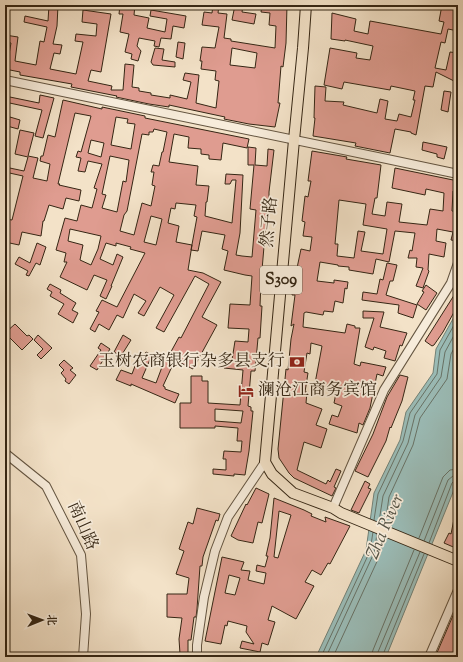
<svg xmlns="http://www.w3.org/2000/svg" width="463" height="662" font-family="'Sorts Mill Goudy','Noto Serif SC',serif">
  <rect width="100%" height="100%" fill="#f3e2c8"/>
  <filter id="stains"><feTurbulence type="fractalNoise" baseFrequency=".005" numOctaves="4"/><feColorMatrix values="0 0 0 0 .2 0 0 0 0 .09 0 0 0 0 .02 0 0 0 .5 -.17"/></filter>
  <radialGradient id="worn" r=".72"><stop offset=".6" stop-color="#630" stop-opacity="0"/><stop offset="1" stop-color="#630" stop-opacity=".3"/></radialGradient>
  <path fill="#9bbdb8" stroke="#728176" d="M458,310V480L386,657H316L366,550L374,493L400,440L406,412L433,373L436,349Z"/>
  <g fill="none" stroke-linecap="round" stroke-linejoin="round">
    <path stroke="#687266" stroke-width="1" d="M374,520L378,494L403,441L410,413L437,374L440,350L458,318
      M379,522L383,496L408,443L415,415L441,377L445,352L458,328
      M385,525L389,497L413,445L420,418L447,379L451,354L458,341
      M419,538L443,477L450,470L458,469
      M424,541L448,480L453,476L458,475
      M429,543L452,483L455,480H458
      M321,657L370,551L373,532
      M326,657L374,553L377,534
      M333,657L380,555L383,537
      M371,657L373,650L414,550
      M377,657L378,652L420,552
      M382,657L424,554"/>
  </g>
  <path fill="#df9c90" stroke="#352614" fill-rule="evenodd" d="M49,5H58L57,26L53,44L62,45L60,54L54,53L50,69L76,74L83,42L75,41L76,34L96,36L97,24L82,22L83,10L111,14L101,72L91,70L88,81L112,86L111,90H123L125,64L134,65L132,87L139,88V91L151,93V95L170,98V95L187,99L191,82L183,80L185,73L199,75L196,103L216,108L219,81L215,80L216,71L201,69L202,61H200L202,47L215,48L219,27L202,25L204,12L212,13L213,5H219L218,13L227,14L224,38L231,39V41L275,48L276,26L269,25L270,13L261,12L262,5H287L286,43L283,67L281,66L278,103H280L275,127L249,124L224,119L225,117L169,105V107L149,104L116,97L117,96L71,87L72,84L20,75V72L5,69V60H8L11,43L5,42V35L18,37L15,61L36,65L40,41L44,42L47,27L24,22L25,16L48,21ZM232,48L257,53L255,68L230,65Z
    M120,5H135L134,15L149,18L147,28L165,32L167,19L150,16L151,10L186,16L184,28L173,26L171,39L161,38L159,47L154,46L155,41L139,38L137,46L141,51L138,61L131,59L132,54L125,52L129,34L120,32L123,14H119Z
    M235,5H243L242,12L256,14L254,24L232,20Z
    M442,5H458V31L448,29L445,43L441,42L435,68L446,70L450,52L458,53V73L454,81L436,72L433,87L425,86L416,135L411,133V132L395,129L390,153L355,146L356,143L313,136L315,118H314L315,86L326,87L325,101L344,102L343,105L377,113L380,99L388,101L385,119L397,121L399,114L411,117L415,100H413L415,91L391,86L390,90L344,82L342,89L324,85L330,48L357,53L356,58L370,60L373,46L345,40V41L331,39L332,13L356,19L354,31L368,34L370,21L441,34L444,22L439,21Z
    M178,42L185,43L183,59L176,57Z
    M155,48L164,49L162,60L175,62V67L153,65L151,62Z
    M444,91L451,92L448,112L441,110Z
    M40,95L54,98L43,138L35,136L42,110L5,102V96L39,103Z
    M63,100L102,109V107L145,116V118L249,139L247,148L223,143L221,160L209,159V155L201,154V149L188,148L189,137L174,134L169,162L198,166L196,185L209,186L207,202H206L205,216L232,223L236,180H232L230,184H225L226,174L243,175L240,233L236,255L242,256L252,257L256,210L250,209L254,165H248V147L256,148L255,165L267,166L268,149L274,150L269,192V211H267L261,282L260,306H262L260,338H258L255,371H251L248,406L251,407V411H253L249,451L245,475L234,474V476L213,474V469L226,470V459H223L224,451L241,452L242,441H237L238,428L215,426V428H180V403H191V376H202V381H208V403L240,405L243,370L224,368V359L232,360L235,341L248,342L249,329L228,328L230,304L250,305L252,276L245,275L224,270L228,251L222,249L225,235L202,231L198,251L191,250L197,217L194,216L196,205L176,203L175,209L171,208L168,223L179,226L176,242L192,245L188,270L203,273L221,282L202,317L217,325L193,369L175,360L163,386L165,387V389L179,394L175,403L131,384V386L116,380L121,370L132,374L135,366L139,368L146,352L152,355L142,378L156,383L165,359H167L179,337L181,338L209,284L195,276L164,332L156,328L174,295L160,287L144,316L138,313L146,301L134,294L123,318L117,315L109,330L99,324L95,332L90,329L99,312L96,311L102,300L117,307L145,253L130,249L131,247L116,243V246L106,243L100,259L113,265L117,254L123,257L111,286H112L106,299L100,296L107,280L94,275L87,290L60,277L67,262H64L66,253L56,250L65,218L77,221L81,205L92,208L97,189L94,188L102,164L88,161L85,172L78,171L81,158L76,157L78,151L81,152L91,116L75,113L58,184H60L59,185L81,190L79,201L66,198L63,209L49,205L44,221H43L41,236L22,232L19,245L5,242L8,226H5V219L12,220L23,176L5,172V167L24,171L28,157L15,154L20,130L34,133L28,156L38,158L33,178L47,181L50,164L40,161L41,156H43L48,135L55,137ZM116,117L128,119L127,123L135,124L131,149L111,145ZM154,129L167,132L163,152H162L159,166L153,165L151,172H154L152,185L155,186L151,206L142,203L134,235L120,231L124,215L127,211L142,134L149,135V132H153ZM91,140L104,143L101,157L88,153ZM110,156L129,160L126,182L123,181L117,212L102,208L106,195L102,194ZM151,216L162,219L156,245L144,242ZM70,229L101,236L98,249L91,265L80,260L83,245L68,241ZM215,409L243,411L241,423L215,421Z
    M10,117L20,120L18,129L7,126Z
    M423,142L447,147L444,159L437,157V154L422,150Z
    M312,151L347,157L346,159L381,165L377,198H375L372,214L385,216L387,202L402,204L399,222L427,225L430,209L443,211L444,193L426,189L425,195L392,188L395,168L458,181V192L453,191L452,211L458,212V241L451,240L453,232L437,229L436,241L446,243L444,257L429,254L428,270L429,271L423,288L416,286L423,268L416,267L417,258H408L410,250L412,251L415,233L395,231L389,262L376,259L373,274L349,270V267L338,266V265L320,262L317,281L334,283V280L348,282L347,289L345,288L343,303L335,301L333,312L324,311L323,315L306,312L304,313L303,327L345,333L347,324L355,326V328H360L354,364L360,366L361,362L386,367L383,376L377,374L370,408L363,425L359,423L357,433L329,424L332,415L338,417L342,406L334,403L337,388L323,386L322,395L313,394L322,346L311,343L310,354L307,353L304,372L308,373L305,392H307L306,403L322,409L316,425L327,429L321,448L304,442L297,470L326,484L328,480L330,482L336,469L341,471L334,487L336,488L332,496L294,478L289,473L279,458L278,449L286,369L288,370L291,339L294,324L291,326L295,295H292L293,287L301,249L310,251L312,237L303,236L305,222L302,221L305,196L308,197L311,181H308ZM339,200L366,204L363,225L387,229L383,254L361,251L365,232L358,231L354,258L337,256L338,244H335Z
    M37,243L46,247L40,265L36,263L29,276L26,275L28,271L15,264L19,257L30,263Z
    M387,263L397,265L393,281H390L386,295L417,305L413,318L398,313L399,305L362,300L363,292L377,294L380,279L383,280Z
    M50,284L61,290L60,293L76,303L72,310L78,313L73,323L58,314L64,304L50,296L52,292L47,289Z
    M426,285L437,293L426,310L417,304L424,292L422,291Z
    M458,289V305L443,332L434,345L432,346L425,341Z
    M363,311L384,312L380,327L407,333L402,346L400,345L395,361L384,358L386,351L374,347L373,350L365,347L374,318H363Z
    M15,324L27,336L29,335L33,339L22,350L5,333Z
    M38,335L52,348L41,359L37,355L43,349L34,340Z
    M123,335L131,340L121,356L114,352Z
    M101,343L110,349L97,370L90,366L101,350L98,348Z
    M64,360L73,368L70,370L76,375L69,384L65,381L66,379L61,373L64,370L59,365Z
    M400,375L408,377L402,401L391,428L390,427L386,441L368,477L355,471L373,434L387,397Z
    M365,481L370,484L368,488L371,489L359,513L351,510Z
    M256,488L269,494L262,523L258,522L253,543L238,540L231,536L246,504L247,505Z
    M274,498L304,510L312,514L311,516L326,522L325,517L350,526L330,564L328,563L321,575L312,570L305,582L314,586L296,619L272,606L268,620L275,622L268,645L262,643L260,652L240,648L242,641L254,644L246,632L247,626L228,621L227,626L225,625L221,644L205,641L222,557L244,562L241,570L250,571L248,580L264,584L266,573L256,571L257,565L265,567L268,556H266L270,538ZM279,511L291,515L278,558L274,557ZM229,575L240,578L235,595L225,593Z
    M197,508L220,514L218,521L216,520L203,557L202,566H200L197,609L196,617H194L191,640H188V654H180L179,639L182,618L167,617V594H187L189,578L176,574L184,551L179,549L188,522L193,524Z
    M455,514L458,515V549L444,543L449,533L451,534Z
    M458,604V657H445L436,655Z"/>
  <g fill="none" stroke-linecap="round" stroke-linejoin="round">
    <g stroke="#645541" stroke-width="10">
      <path id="minor" d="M5,80L387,159L458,174
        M5,453L46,486L81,555L86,614L83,657
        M333,508L384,390L451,283L458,263
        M197,657V645L204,597L215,551L228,517L265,462
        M429,657L458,590"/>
    </g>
    <g stroke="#352614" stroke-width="12">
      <path id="major" d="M306,5L303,48L294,140L265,462L272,474L293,493L333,508L341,513L458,561"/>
    </g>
    <use href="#minor" stroke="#f7ecdb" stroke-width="8"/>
    <use href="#major" stroke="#f3e2c8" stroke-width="10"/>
  </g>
  <defs>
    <g id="bank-bare" transform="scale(1.2)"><path d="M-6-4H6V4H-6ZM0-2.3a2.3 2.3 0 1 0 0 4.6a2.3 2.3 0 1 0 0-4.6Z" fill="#8f2418" stroke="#f7ecdb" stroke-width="2.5" paint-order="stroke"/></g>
    <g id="hotel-bare" transform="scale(1.2)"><path d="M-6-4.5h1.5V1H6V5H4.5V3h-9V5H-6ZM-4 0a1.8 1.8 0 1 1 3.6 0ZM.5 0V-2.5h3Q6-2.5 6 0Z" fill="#8f2418" stroke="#f7ecdb" stroke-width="2.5" paint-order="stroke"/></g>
  </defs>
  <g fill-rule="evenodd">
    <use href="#bank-bare" x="297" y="362"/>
    <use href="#hotel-bare" x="246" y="391"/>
  </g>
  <g text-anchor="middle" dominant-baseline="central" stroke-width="3.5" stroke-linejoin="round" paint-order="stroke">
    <rect fill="#f7ecdb" stroke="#6f6150" stroke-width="1" x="260" y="266" width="42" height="28" rx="3"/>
    <g font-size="16" font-weight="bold" fill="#352614">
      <text x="281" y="280">S309</text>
    </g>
    <g font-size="17" fill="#352614" stroke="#f7ecdb">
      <text transform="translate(270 222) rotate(-85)">然子路</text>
      <text transform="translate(82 526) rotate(66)">南山路</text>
    </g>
    <g font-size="17" fill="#352614" stroke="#f7ecdb" text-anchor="end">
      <text x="285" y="362">玉树农商银行杂多县支行</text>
      <text x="258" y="391" text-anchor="start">澜沧江商务宾馆</text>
    </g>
    <g font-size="18" font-style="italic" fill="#545345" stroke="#f7ecdb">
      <text transform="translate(386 527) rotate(-67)">Zha River</text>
    </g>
  </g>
  <rect width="463" height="662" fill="none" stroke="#f3e2c8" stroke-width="20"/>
  <rect x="6" y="6" width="451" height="650" fill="none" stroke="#352614" stroke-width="2"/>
  <rect x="10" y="10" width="443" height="642" fill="none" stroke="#352614"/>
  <g transform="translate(42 620) rotate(89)" stroke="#f7ecdb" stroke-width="3" paint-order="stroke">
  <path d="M0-3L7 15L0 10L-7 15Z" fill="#352614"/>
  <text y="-6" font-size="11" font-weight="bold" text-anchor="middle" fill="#352614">北</text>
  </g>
  <rect width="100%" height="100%" filter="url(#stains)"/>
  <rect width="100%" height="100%" fill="url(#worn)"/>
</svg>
